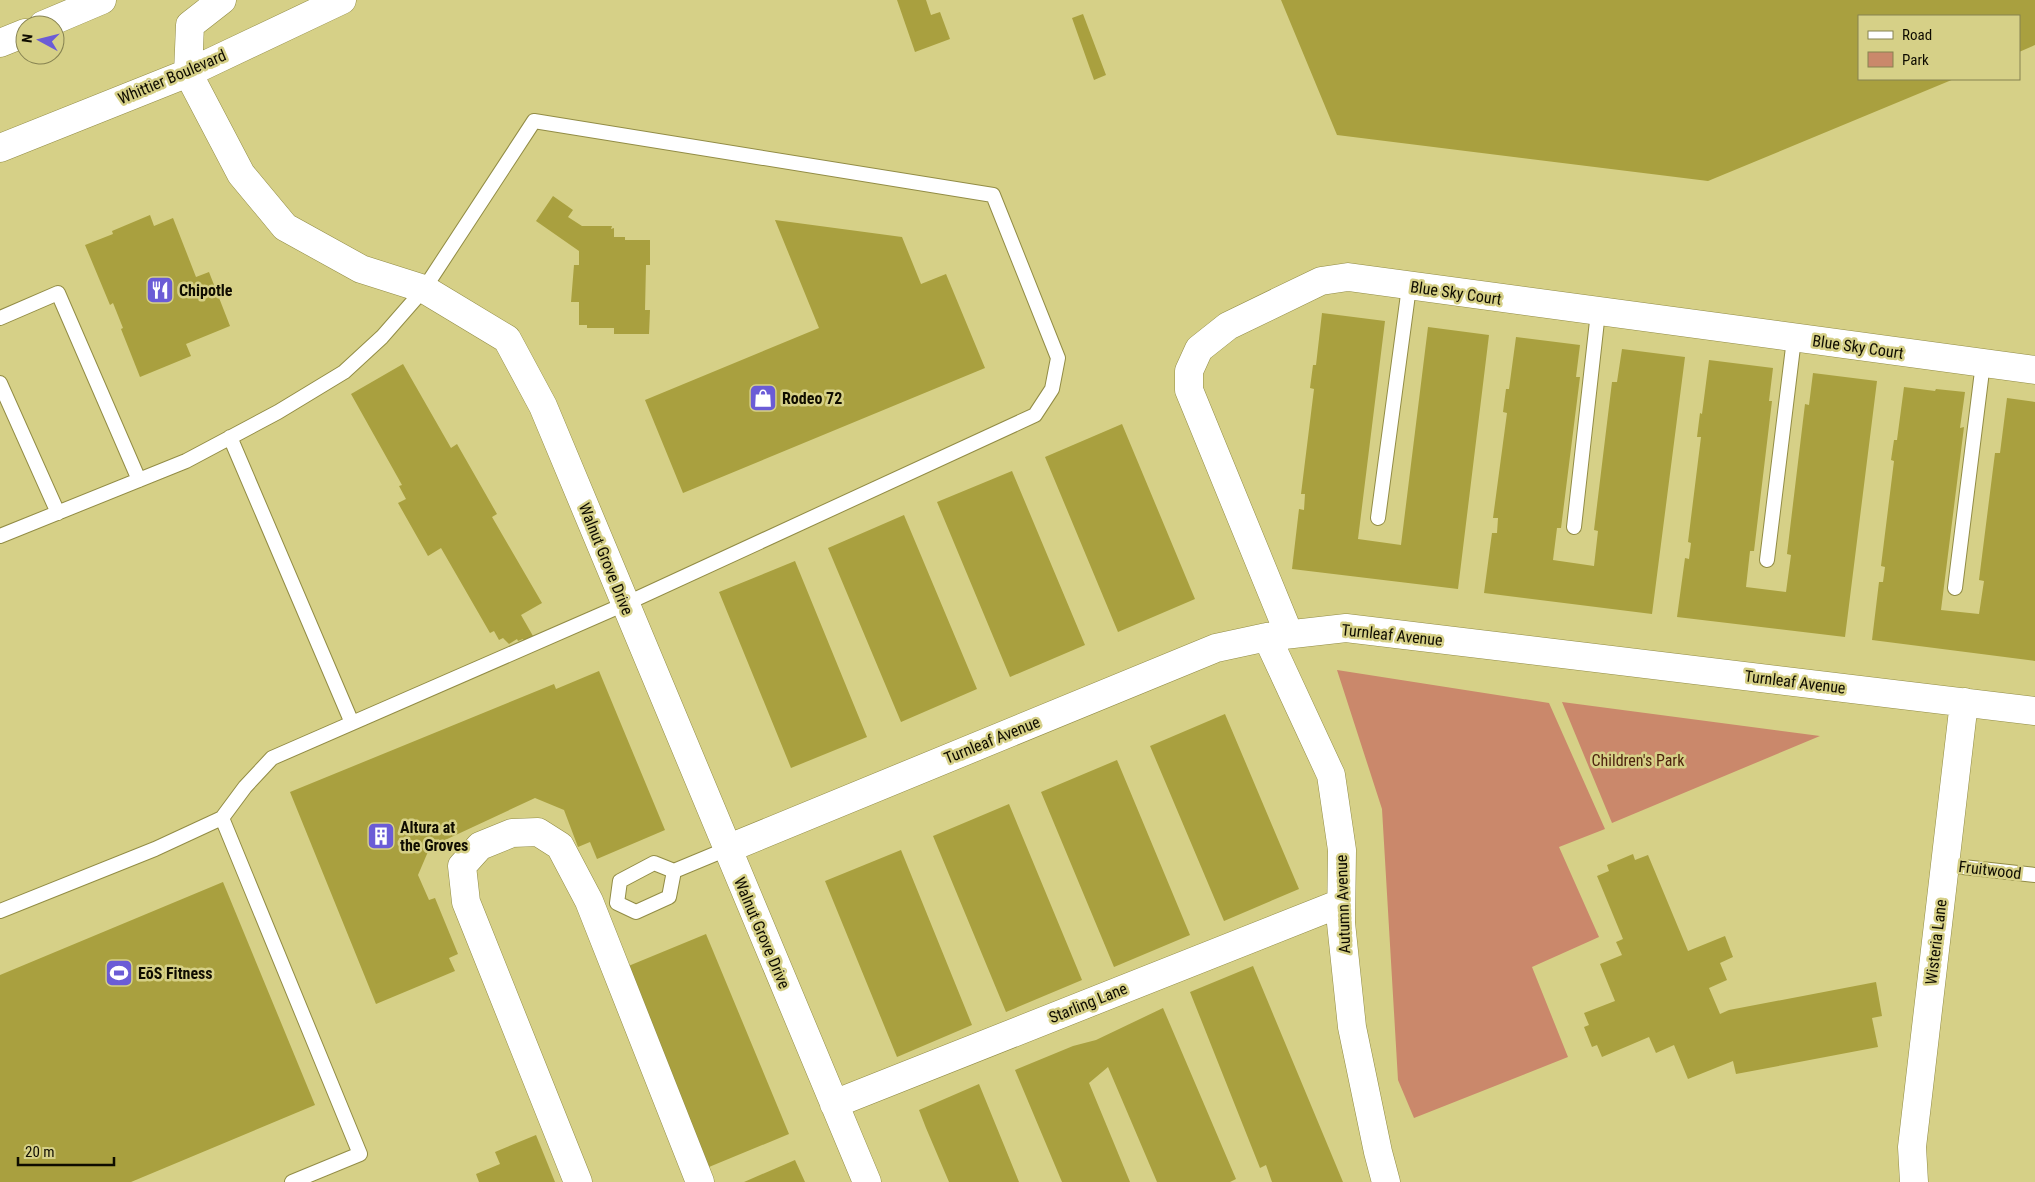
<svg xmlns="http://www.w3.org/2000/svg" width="2035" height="1182" font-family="'Roboto Condensed',sans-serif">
  <rect width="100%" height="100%" fill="#d6d087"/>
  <path fill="#ca886b" d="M1337,670L1549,703L1605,829L1559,847L1599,937L1532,967L1568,1057L1414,1118L1398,1080L1382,809Z
    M1562,702L1820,736L1612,823Z"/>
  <path fill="#a9a03f" d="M897,0H926L931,15L940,12L950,39L915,52Z
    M1281,0H2035V45L2019,52V16H1859V79H1954L1708,181L1337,135Z
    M1083,14L1106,75L1094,80L1072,18Z
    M553,196L573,210L568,217L582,226H612L611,229L614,228V237H625V240H650V265H646L645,310H650L649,334H614V328H587V325H579V302H571L574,265H579V251L536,221Z
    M150,215L154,226L173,218L196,277L209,272L230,326L186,344L191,356L140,377L121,329L123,328L113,303L110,305L85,245L113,234L112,231Z
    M775,220L902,237L921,284L946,274L985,368L683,493L645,400L819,328Z
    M1322,313L1385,321L1358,539L1401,545L1428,327L1489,335L1458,589L1292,569L1299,509L1304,510L1305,494H1301L1314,389L1310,388L1313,365H1316Z
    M1516,337L1580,345L1576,377H1580L1561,528H1557L1553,560L1594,566L1598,531L1594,530L1612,382H1617L1622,349L1685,357L1652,614L1484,593L1492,533H1497L1498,518H1493L1507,413L1503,412L1506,389H1509Z
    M1709,360L1773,368L1769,401H1772L1754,551H1750L1746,587L1786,592L1791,555L1787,554L1805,404L1809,405L1813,373L1877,381L1845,637L1677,617L1685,558L1689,559L1691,543L1688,542L1701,437H1697L1700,413L1702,414Z
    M403,364L451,448L457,444L497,514L492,517L542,603L521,615L533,636L524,641L523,639L518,641L517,639L509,644L503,638L499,640L494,631L490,633L441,548L428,556L398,503L406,499L399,486L402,485L351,394Z
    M1904,387L1935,391L1936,389L1965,392L1960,428L1964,427L1941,610L1979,614L1984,581L1979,580L1995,453H2000L2007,398L2035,402V661L1872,640L1879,582H1883L1885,567L1881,566L1894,461L1891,460L1894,440H1897Z
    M1122,424L1195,599L1118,632L1045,457Z
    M1012,471L1085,645L1010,677L937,502Z
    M904,515L977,689L901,722L828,548Z
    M795,561L867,737L791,768L719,592Z
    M599,671L665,830L597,859L590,842L578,847L564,810L535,798L430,847L418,875L429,900L435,898L458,954L449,958L455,971L376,1004L290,792L554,684L556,689Z
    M1225,714L1299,889L1224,921L1150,746Z
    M1117,760L1190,935L1114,967L1041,792Z
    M1009,804L1082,980L1006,1012L933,836Z
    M901,850L972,1025L897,1057L825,881Z
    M1633,854L1635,860L1648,855L1688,951L1725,936L1733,957L1720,963L1727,980L1709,988L1720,1014L1729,1010L1876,982L1882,1016L1872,1018L1878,1047L1736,1074L1733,1061L1688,1079L1674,1045L1656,1053L1649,1037L1602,1057L1597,1045L1592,1047L1584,1027L1589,1025L1584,1013L1615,1001L1600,964L1622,955L1616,942L1623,939L1597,876L1609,871L1607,865Z
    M223,882L315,1105L131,1182H0V975Z
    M706,934L789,1134L709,1167L626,967Z
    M1253,966L1343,1182H1272L1266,1165L1260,1168L1190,992Z
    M1163,1008L1236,1179L1230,1182H1157L1108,1067L1089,1083L1130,1182H1062L1015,1070L1073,1046L1096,1040Z
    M979,1084L1019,1182H949L926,1128L919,1110Z
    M536,1135L555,1182H479L476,1174L500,1164L495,1152Z
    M795,1160L805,1182H744Z"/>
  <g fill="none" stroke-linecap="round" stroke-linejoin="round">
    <g stroke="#928c45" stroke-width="16">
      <path id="service" d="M0,318L58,293L139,480
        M0,383L58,513
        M230,437L352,723
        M1378,518L1409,287
        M1574,527L1598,312
        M0,536L186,461L278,412L344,372L382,337L424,289L534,121L993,195L1058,358L1052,389L1035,415L625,604L272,758L245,787L222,818L155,849L0,911
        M1767,560L1794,339
        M1955,588L1983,363
        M222,818L360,1154L292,1182
        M1945,865L2035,875
        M617,903L620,881L654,863L674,871L727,849
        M617,903L636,912L669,897L674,871"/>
    </g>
    <g stroke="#928c45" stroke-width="29">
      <path id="minor" d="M188,73L241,174L285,227L361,269L424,289L507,339L543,406L867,1182
        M1289,634L1189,390V371L1199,349L1228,326L1321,281L1348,277L2035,370
        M1267,637L1331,775L1342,850L1341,923L1352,1027L1378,1152L1386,1182
        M727,849L1216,648L1267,637L1346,628L2035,711
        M834,1104L1341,903
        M578,1182L466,902L462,866L480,846L512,833L538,832L560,846L589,901L700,1182
        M1914,1182L1912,1147L1964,702"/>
    </g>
    <g stroke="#928c45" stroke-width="29">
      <path id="primary" d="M43,25L102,0
        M0,43L25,33
        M188,73L190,25L222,0
        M0,148L188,73L342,0"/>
    </g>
    <use href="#service" stroke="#fff" stroke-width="14"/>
    <use href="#minor" stroke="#fff" stroke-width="28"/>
    <use href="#primary" stroke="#fff" stroke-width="28"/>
  </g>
  <defs>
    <g id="restaurant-square" transform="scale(1.4375)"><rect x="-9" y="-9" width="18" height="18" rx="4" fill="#6b5cd6" stroke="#d6d087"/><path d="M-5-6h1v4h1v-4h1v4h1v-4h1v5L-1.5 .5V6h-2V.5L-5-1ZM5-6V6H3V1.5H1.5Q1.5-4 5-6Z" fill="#fff"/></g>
    <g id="shop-square" transform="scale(1.4375)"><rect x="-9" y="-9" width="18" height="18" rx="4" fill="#6b5cd6" stroke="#d6d087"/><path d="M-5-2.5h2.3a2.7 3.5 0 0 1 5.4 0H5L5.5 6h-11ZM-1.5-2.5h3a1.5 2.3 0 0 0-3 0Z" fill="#fff"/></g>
    <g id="building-square" transform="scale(1.4375)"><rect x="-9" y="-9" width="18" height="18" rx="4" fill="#6b5cd6" stroke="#d6d087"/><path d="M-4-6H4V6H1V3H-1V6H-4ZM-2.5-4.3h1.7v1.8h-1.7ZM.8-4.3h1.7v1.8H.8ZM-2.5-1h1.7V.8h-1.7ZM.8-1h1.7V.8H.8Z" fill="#fff"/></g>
    <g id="stadium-square" transform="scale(1.4375)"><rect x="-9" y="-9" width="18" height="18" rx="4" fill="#6b5cd6" stroke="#d6d087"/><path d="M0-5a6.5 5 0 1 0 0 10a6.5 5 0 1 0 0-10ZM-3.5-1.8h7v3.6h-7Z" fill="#fff"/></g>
  </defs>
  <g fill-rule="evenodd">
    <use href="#restaurant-square" x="160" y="290"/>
    <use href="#shop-square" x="763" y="398"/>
    <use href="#building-square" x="381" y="836"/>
    <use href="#stadium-square" x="119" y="973"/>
  </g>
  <g text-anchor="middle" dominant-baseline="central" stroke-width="5" stroke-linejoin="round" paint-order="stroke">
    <g font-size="16" fill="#0f0c00" stroke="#d6d087">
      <text transform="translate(172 77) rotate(-23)">Whittier Boulevard</text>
      <text transform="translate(1456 293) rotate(8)">Blue Sky Court</text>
      <text transform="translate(1858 347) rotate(8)">Blue Sky Court</text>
      <text transform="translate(606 559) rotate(68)">Walnut Grove Drive</text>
      <text transform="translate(1392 635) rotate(6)">Turnleaf Avenue</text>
      <text transform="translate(1795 682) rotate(7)">Turnleaf Avenue</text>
      <text transform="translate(992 740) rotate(-22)">Turnleaf Avenue</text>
      <text transform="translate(1990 870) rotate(7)">Fruitwood</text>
      <text transform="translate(1343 904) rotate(-92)">Autumn Avenue</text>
      <text transform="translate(762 933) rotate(67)">Walnut Grove Drive</text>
      <text transform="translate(1936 942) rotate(-83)">Wisteria Lane</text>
      <text transform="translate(1088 1003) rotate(-22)">Starling Lane</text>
    </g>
    <g font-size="16" font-weight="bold" fill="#0f0c00" stroke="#d6d087" text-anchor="start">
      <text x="179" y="290">Chipotle</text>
      <text x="782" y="398">Rodeo 72</text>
      <text x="400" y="827">Altura at<tspan x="400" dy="18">the Groves</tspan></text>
      <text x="138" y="973">EōS Fitness</text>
    </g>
    <g font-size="16" fill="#4d220e" stroke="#d6d087">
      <text x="1638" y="760">Children's Park</text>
    </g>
  </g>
  <rect x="1858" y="15" width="162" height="65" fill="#d6d087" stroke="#868251"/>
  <rect x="1868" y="31" width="25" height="8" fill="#ffffff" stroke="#868251"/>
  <text x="1902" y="40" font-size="15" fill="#0f0c00">Road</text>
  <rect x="1868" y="52" width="25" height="15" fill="#ca886b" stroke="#868251"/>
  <text x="1902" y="65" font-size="15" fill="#0f0c00">Park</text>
  <g transform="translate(40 40) rotate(277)"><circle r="24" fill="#d6d087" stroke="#868251"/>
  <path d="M0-4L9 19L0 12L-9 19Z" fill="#6b5cd6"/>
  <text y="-8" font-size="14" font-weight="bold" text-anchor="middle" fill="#0f0c00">N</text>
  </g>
  <path d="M18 1157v8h96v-8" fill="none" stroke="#0f0c00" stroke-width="2.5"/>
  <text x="25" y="1157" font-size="15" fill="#0f0c00" stroke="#d6d087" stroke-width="4" paint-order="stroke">20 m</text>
</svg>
